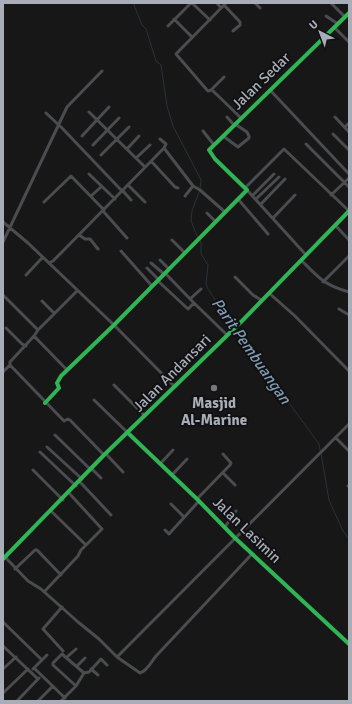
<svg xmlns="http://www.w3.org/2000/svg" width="352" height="704" font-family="Signika,sans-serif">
  <rect width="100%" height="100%" fill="#171717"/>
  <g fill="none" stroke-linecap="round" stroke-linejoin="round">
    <path stroke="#2a3239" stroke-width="1" d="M136,3L134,5L142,25L146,29L156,61L161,65L167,106L173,126L201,180L200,189
      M198,238L191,221L192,211L199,192
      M200,240L201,243V254L208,265L206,283L207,287L232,327
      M234,329L306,426L319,444L320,450
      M321,453L329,500L343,531L349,539"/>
    <path stroke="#4b4c50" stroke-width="3" d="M192,3L210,20
      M217,3L221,8
      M226,3L176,54L207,90L208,91L212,90L241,118
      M255,3L260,8
      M331,3L345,17
      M224,5L240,22V25L233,31
      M326,16L338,24
      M174,19L192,37
      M168,26L191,3
      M334,27L349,42
      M211,90L224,77
      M270,90L349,174
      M89,112L145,167
      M46,113L62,128L122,191
      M227,117L234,125
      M335,117L349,132
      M345,127L349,123
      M203,131L214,145
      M333,134L349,150
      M82,136L109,107
      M223,136L238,147L249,138V136L247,132L235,124
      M160,139L166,144L164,148L193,186L200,190L225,212
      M306,144L349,187
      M93,145L119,118
      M127,149L139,136
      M101,155L129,127
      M136,158L150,145
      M151,161L175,187L178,188
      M89,174L115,199
      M128,185L145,202
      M245,188L284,149L349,211
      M247,190L306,255
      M123,191L131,200
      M253,195L274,174
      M331,195L349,178
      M91,196L101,187
      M185,196L193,186
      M238,199L268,234
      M256,199L279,177
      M44,202L71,176L104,210
      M261,204L285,179
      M103,211L127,238
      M207,213L214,220
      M273,218L295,195
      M3,222L28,243L115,326L175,387
      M335,225L349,240
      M79,235L85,239H90L98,249
      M172,240L185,253
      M3,242L67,107L102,71
      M121,251L152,286
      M160,260L169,269
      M301,260C319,278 324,285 349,292
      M49,263L53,261L62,252L164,148
      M151,263L164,274
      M147,268L159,280
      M165,273L194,303L227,335
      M26,275L43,257
      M235,277L253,295L261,300
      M158,281L188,309L194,303
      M323,282L349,256
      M77,291L38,330L34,336L10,362V365L64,421L68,419L70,420L104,455
      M269,293L295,316L349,371
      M3,295L38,330
      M190,299L201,289
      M42,301L54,313
      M339,309L349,315
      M6,328L22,344L26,346
      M34,336L67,370
      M3,372L10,365
      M114,385L145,416
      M94,400L128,433
      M55,435L91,470
      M336,438L349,451
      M47,447L82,479
      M40,452L76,486
      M106,454L123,472
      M160,464L173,450
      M92,469L101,478
      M33,470L63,500
      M223,473L235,485
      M172,475L187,459
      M80,482L111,515
      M348,486L349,485
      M197,499L230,465L231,463L223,454
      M171,504L184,517
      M51,511L86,545
      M225,527L236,511
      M165,530L169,534L199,501
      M5,557L28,581L41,589L78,622L99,639L117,657L140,673C147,671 151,662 156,656L252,554
      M15,569L35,550H37L61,575
      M44,592L78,556L81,550L102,529L69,493
      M62,607L43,629L63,651
      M3,622L42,660
      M3,646L38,679
      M67,657L76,649
      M117,657L349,424
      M77,666L85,658
      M34,668L65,698
      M3,669L16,657
      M33,669L47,655
      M91,669L98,675
      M84,673L89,672L101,659L107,665
      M3,693L28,669
      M17,701L39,678
      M38,701L53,686
      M61,701L76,686L84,673L62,654L53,663V665L76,686"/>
    <path stroke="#30b455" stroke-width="4" d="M45,403L59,388L57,383L61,376L114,325L247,190L215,159L209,150L349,13
      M128,433L197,499L235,538L349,644
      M3,559L104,455L242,321L349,211"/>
  </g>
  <circle fill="#757880" stroke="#111113" stroke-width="1.5" cx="214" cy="388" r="4"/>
  <g text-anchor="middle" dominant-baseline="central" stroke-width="4" stroke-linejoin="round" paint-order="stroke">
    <g font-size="15" fill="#a8adb8" stroke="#111113">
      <text transform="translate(261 81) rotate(-44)">Jalan Sedar</text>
      <text transform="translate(172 373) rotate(-45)">Jalan Andansari</text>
      <text transform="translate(247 530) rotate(44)">Jalan Lasimin</text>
    </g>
    <g font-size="15" font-weight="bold" fill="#a8adb8" stroke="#111113">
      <text x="214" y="403">Masjid<tspan x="214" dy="17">Al-Marine</tspan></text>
    </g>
    <g font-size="16" font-style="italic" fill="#7f9bb3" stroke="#111113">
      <text transform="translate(251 351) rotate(55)">Parit Pembuangan</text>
    </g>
  </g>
  <rect width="352" height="704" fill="none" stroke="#a8adb8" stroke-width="8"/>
  <g transform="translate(320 32) rotate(318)" stroke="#111113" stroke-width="3" paint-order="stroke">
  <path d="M0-3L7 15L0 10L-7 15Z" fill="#a8adb8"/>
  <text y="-6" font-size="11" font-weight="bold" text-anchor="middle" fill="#a8adb8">U</text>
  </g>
</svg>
